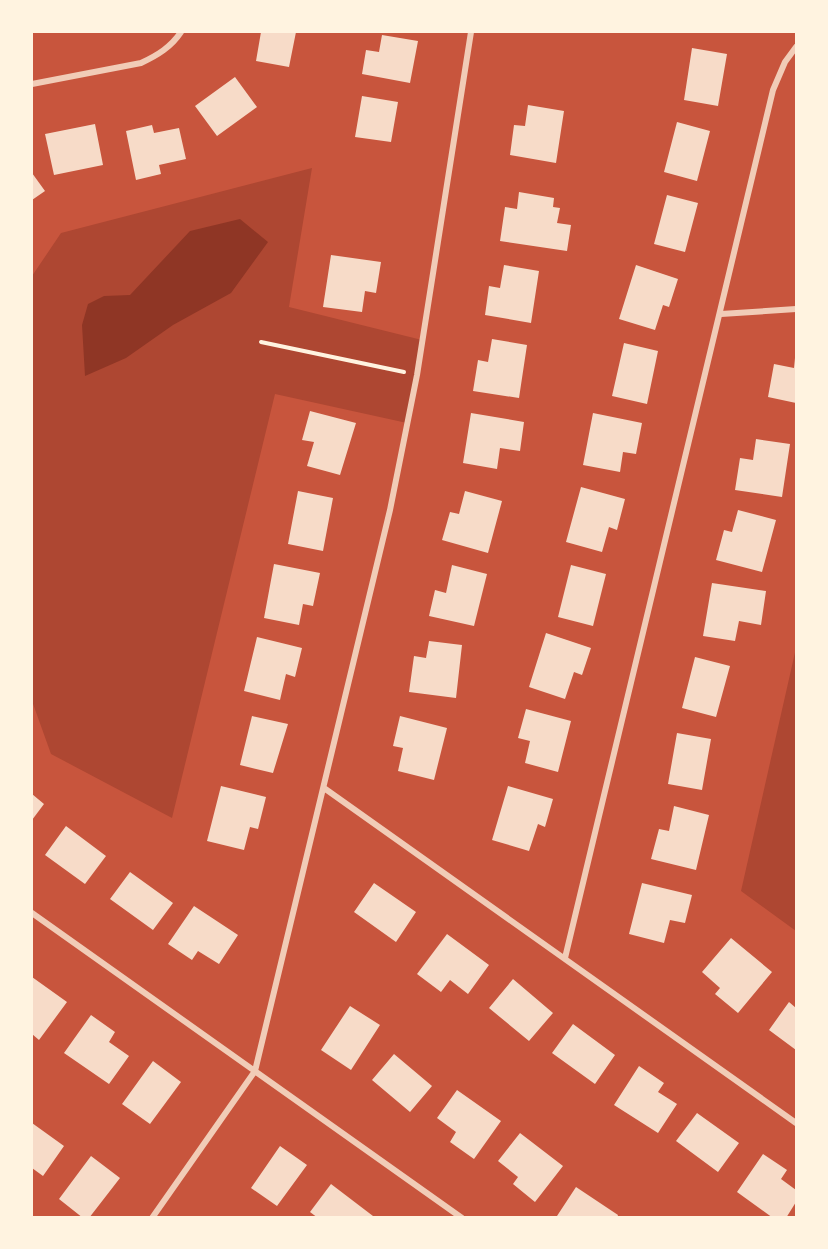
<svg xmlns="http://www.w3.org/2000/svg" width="828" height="1249" font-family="Figtree,sans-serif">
  <rect width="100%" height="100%" fill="#c8553d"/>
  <path fill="#ae4732" d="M312,168L289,307L422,340L407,423L275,394L172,818L51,754L32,701V276L61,233Z
    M796,648V931L741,891Z"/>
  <path fill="#8f3625" d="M240,219L268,242L231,293L173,325L126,358L85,376L82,325L88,304L104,296L130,295L190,231Z"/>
  <path fill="#f7dbc8" d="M261,32H296L289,67L256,61Z
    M382,35L418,41L410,83L362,74L366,50L379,52Z
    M692,48L727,54L718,106L684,100Z
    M235,77L257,107L217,136L195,106Z
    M362,96L398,102L391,142L355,137Z
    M528,105L564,111L556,163L510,155L514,125L525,126Z
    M677,122L710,131L697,181L664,172Z
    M95,124L103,165L54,175L45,134Z
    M152,125L154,133L179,128L186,159L159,165L161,174L136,180L126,131Z
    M32,173L45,191L32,200Z
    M519,192L554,198L553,207L560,208L557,223L571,225L567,251L500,241L505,207L517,209Z
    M667,195L698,203L685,252L654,244Z
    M331,255L381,262L376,293L365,291L362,312L323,307Z
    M504,265L539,271L531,323L485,315L489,286L500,288Z
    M636,265L678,279L669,307L663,305L655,330L619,319Z
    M492,339L527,345L519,398L473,391L478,360L488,362Z
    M624,343L658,351L647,404L612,396Z
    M795,358L796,403L768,397L774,364L794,368Z
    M310,411L356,423L340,475L307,466L314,442L302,440Z
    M471,413L524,422L520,451L500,448L497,469L463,463Z
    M593,413L642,423L636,454L623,452L620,472L583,465Z
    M756,439L790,444L782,497L735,490L740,458L753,460Z
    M581,487L625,499L617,530L609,527L602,552L566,542Z
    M298,491L333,498L323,551L288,544Z
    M465,491L502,501L488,553L442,540L450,512L459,514Z
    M738,510L776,520L762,572L716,560L724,530L732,532Z
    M274,564L320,573L313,606L303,604L299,625L264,618Z
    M452,565L487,574L474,626L429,616L435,590L446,593Z
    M571,565L606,574L593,626L558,617Z
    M712,583L766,591L761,625L739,621L735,641L703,636Z
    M546,633L591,648L582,675L574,672L565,699L529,687Z
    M257,637L302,648L295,677L286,674L280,700L244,691Z
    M429,641L462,645L456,698L409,692L414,656L426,658Z
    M695,657L730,666L716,717L682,708Z
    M526,709L571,721L558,772L525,763L530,741L518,738Z
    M252,716L288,724L273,773L240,765Z
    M400,716L447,728L434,780L398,771L403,748L393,746Z
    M677,733L711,739L702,790L668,784Z
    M221,786L266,797L258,829L250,827L244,850L207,841Z
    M508,786L553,799L545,827L538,824L529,851L492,840Z
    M32,794L44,804L32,820Z
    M674,806L709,815L696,870L651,859L659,829L669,831Z
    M66,826L106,856L85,884L45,855Z
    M130,872L173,903L153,930L110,899Z
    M374,883L416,912L396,942L354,912Z
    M642,883L692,895L685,923L670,920L664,943L629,934Z
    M194,906L238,935L219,964L198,951L192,960L168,944Z
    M447,934L489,965L468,994L450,980L441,992L417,974Z
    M731,938L772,972L738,1013L715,994L720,988L702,972Z
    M32,977L67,1002L39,1040L32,1034Z
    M513,979L553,1013L529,1041L489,1008Z
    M789,1002L796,1008V1050L769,1030Z
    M350,1006L380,1025L351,1070L321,1050Z
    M91,1015L115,1032L109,1042L129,1056L109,1084L64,1053Z
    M573,1024L615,1055L595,1084L552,1053Z
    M394,1054L432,1086L410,1112L372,1080Z
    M153,1061L181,1082L150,1124L122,1104Z
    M639,1066L664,1083L658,1092L677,1104L658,1133L614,1105Z
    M457,1090L501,1121L474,1159L450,1142L456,1132L437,1118Z
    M697,1113L739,1143L718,1172L676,1141Z
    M32,1123L64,1146L43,1176L32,1168Z
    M520,1133L563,1166L535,1202L513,1184L518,1177L498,1161Z
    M280,1146L307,1165L277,1206L251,1188Z
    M763,1154L787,1170L781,1179L796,1190V1202L786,1218H773L737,1192Z
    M91,1156L120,1178L89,1218H83L59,1199Z
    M331,1184L373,1216L371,1218H318L310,1212Z
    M576,1187L618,1215L617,1218L557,1216Z"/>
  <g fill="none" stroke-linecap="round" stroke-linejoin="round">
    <path stroke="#fff3e0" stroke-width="4" d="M261,342L404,372"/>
    <path stroke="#f1ccb7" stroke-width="6" d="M32,84L141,63C158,55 171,47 181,32
      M721,314L796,309
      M324,788L796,1123
      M32,913L462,1218
      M565,958L773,90L785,62L796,47
      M152,1218L255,1071L390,510L417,375L471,32"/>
  </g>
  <rect width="828" height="1249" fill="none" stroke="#fff3e0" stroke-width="66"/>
</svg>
